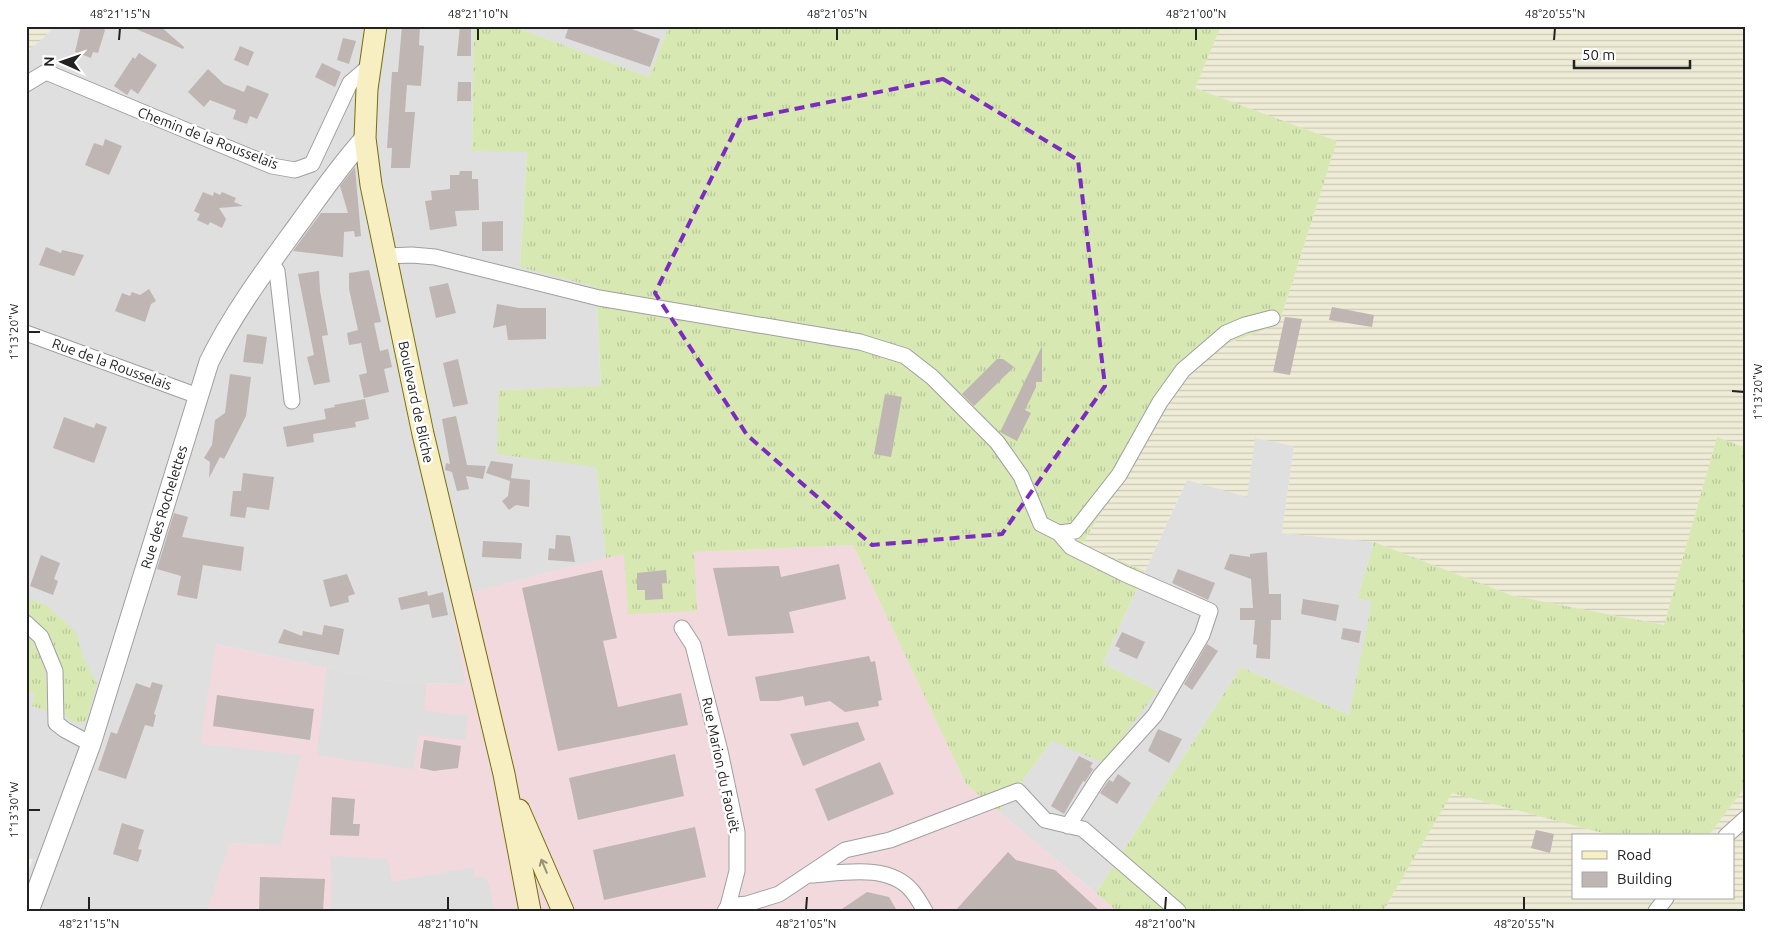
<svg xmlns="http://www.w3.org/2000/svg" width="1772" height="937" font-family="Ubuntu,sans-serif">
  <defs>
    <pattern id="farmland-rules" width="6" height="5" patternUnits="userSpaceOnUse" patternTransform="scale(1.25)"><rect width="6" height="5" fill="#eeebd6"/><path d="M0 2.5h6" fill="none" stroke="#ccc9b7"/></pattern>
    <pattern id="grass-tufts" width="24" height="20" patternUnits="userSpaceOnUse" patternTransform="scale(1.25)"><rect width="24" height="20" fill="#d7e8b2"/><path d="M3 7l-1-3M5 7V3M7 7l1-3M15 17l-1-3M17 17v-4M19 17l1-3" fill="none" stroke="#b8c799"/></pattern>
  </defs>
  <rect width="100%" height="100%" fill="#f1ede9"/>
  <path fill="#dfdfdf" d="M56,26H474L472,150L527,151L520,266L596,287L601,387L499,390L596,467L606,558L451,598L466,684L397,683L216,644L301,755L281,846L230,843L207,911H26V877L33,859L26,858V53Z
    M512,26H669L649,77Z
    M1255,438L1294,446L1282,533L1374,542L1357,599L1373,601L1349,715L1241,667L1096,893L999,812L1052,741L1157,691L1103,663L1187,480L1247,496Z"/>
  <path fill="#f1d9dd" d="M853,545L966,784L1117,911H209L208,906L230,843L281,845L301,755L200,744L216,644L397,683L465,684L450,598L624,553L697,611L693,552Z"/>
  <path fill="url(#farmland-rules)" d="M26,26H56L26,53Z
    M1221,26H1746V448L1717,437L1664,625L1513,596L1374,542L1282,533L1294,446L1255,438L1247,497L1187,480L1145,571L1082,545L1140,444L1192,369L1226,344L1279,324L1337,141L1195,88Z
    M1746,786V911H1383L1452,793L1614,836H1573V898H1733V836H1708Z"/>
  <path fill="url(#grass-tufts)" d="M474,26H512L649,77L669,26H1221L1195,88L1337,141L1279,324L1226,344L1192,369L1140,444L1082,545L1145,571L1103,663L1157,691L1104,763L1052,741L999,812L966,784L853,545L694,552L697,611L628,614L624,554L606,558L596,467L497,454L499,390L601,386L596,287L520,267L527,152L472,151Z
    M1717,437L1746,448V786L1708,836H1614L1452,793L1383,911H1117L1096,893L1241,667L1349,715L1372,601L1357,599L1374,542L1513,596L1664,625Z
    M26,598L46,605L76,632L84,659L97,684L86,721C75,725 67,720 61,709L34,621L26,615Z
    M26,633C46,656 48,682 47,711L32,706L35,694L26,690Z"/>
  <path fill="#dedede" d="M327,668L397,683H426L424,711L468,716L465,740L419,735L413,769L317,755Z
    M330,856L388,859L392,882L474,867L475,877H484L489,885L494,911H331L332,876Z"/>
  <path fill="#bfb5b2" d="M81,26H100L105,30L98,53L93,52L91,58L75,52Z
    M129,26H160L184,47L183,49Z
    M402,26H420L419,45L424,46L421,86L407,85L405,112H415L410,168H391L392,148H387L392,72H398Z
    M460,26L471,27V56H457Z
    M569,26H623L660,39L650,67L565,38Z
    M343,38L356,41L349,64L337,60Z
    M240,46L254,52L248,66L234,60Z
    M139,53L157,65L138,94L131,89L127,95L114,86L133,57L135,59Z
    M322,63L341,72L335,87L315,77Z
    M208,69L224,84L244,92L247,85L269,94L257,119L250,116L247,124L233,119L236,110L210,100L204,107L188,92Z
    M458,82H471V101H457Z
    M105,139L122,146L109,175L85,165L94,143L103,146Z
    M355,167L361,236L355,237L354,231L344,232L343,257L293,251L321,213H348L340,186Z
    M460,171H472V179H478L479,210L455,211L457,226L430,230L425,201L432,200L431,191L450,189V175H459Z
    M203,192L213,196L214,192L220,195L222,192L236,198L234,202L243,206L219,208L226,219L222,228L210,222L208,225L197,220L200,214L194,211Z
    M503,221V251H482V222Z
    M46,247L61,253L62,250L84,255L74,276L39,265Z
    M369,270L381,322L374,323L380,351L388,349L392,367L384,369L389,392L364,398L359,375L367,373L361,343L349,345L347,333L358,330L349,289V273Z
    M319,271L320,291L328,335L322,336L330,382L314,385L307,357L314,355L298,274Z
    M448,283L456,313L436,318L429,287Z
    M149,289L156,301L151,304L145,322L115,311L122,293L130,296L132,292L140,295Z
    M497,304L519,308H546V339L508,340L506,325L493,328Z
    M1332,307L1374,315L1372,327L1329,320Z
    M1285,317L1302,319L1290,375L1273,372Z
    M247,334L267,337L263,364L243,362Z
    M1042,346V382H1036V387L1025,410L1031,413L1017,441L1000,432Z
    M458,359L468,404L453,407L443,363Z
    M997,359H1003L1014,367L974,406L962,394Z
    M230,374L251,377L246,416L224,459L220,457L209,478L210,462L204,458L212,445L215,420L225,413Z
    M885,394L902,397L891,457L874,454Z
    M365,399L369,419L355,422L356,427L313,434L314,442L287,447L283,427L326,419L324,409L335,407L334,405Z
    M456,416L467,465L486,466L483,479L466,476L469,489L457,491L452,472L445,470L446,463L450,464L442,419Z
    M64,417L94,428L96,423L107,427L94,463L53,448Z
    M491,461L513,464L511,478L530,480L529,507L516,505L509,510L502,501L508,496L510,481L486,473Z
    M243,473L274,477L269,510L247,507L245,518L230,516L233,491H241Z
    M174,513L188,517L182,537L244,547L241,571L203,565L197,599L177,595L181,576L157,569Z
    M556,535L570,536L575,562L548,560L549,548L555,549Z
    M483,541L522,543L521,559L482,557Z
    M1267,552L1269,594H1281V620H1271L1270,659L1256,658L1257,645L1253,644L1255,620H1240V608H1253L1251,579L1224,569L1230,554L1250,557V554Z
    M41,555L60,563L54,579L58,581L53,595L30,586Z
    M839,564L846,599L789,612L794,633L728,636L713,568L779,566L781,577Z
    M1178,569L1215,583L1208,600L1172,583Z
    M602,570L617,638L603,641L618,707L681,693L688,725L558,751L522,588Z
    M666,570L667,583H662L663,599L645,600V590H637V573Z
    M347,574L355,594L348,596L349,602L330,607L323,580Z
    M427,591L428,596L443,592L448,615L432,618L429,604L401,610L398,598Z
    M1303,599L1339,605L1336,621L1301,614Z
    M324,625L344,629L339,655L278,643L284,629L302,636L303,631L322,635Z
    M1343,628L1361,631L1359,643L1341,639Z
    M1122,632L1145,642L1137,659L1119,651L1120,648L1115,646Z
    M1207,644L1218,651L1192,690L1184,684Z
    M869,656L871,662L875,661L882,700L878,701L879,706L845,712L830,701L805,706L803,696L778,701H760L755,677Z
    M152,682L163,685L154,714L156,715L153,727L145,725L126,779L98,770L111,732L117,734L136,683L150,688Z
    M217,695L314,709L310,740L213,726Z
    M858,722L865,740L803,766L790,734Z
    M1158,729L1182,739L1169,763L1148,751Z
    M424,740L461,746L458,768L434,771L420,768Z
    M675,754L684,796L578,820L569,778Z
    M1079,756L1093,763L1090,767L1093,769L1085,782L1083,781L1064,814L1051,806Z
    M880,762L894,794L828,821L815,789Z
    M1118,774L1131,783L1117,804L1100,793L1109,780L1113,782Z
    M332,797L355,799L353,824H360L359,836L330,835Z
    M122,823L144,830L138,849L142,850L138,862L113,854Z
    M695,827L706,877L604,900L593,850Z
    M1536,830L1554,834L1550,853L1531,848Z
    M1008,852L1016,860L1055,870L1100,911H955Z
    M260,877L325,879L323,911H259Z
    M867,892L889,897L897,911H839Z"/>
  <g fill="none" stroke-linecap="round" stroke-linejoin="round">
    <g stroke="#9f9f9f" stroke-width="17">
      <path id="minor" d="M26,84L46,72L272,166L295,170L312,164L350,83L371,65
        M385,256L412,255L435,257L599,298L860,342L905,356L932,377L997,442L1021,476L1041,524L1059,533L1075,531L1119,475L1160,402L1183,370L1226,333L1245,325L1272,318
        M271,263L277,271L292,401
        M26,333L198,396
        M1059,533L1071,547L1125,574L1210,611L1202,635L1155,715L1100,776L1068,826
        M26,623L41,637L55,671L56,723L65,730L91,744
        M682,628L693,645L720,751L737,832V871L728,906L725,911
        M1726,836L1746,818
        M811,875C842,873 889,863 912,891C917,897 921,904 925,911
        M728,906L747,904L779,894L845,850L890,840L1018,791L1045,820L1083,829L1178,911
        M1656,911L1666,898"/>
    </g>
    <g stroke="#9f9f9f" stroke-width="21">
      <path id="tertiary" d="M29,911L91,744L209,362C233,313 266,269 298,225C320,195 340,165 365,138"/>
    </g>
    <g stroke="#776d0a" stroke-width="23">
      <path id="secondary" d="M376,26L367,89L365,138L371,185L423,434L504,774L530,911
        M519,810L563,911"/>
    </g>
    <use href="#minor" stroke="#fff" stroke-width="15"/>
    <use href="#tertiary" stroke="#fff" stroke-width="19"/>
    <use href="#secondary" stroke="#f7efc1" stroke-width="21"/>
  </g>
  <defs><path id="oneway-shaft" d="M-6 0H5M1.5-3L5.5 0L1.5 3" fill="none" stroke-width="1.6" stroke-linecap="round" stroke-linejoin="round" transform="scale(1.25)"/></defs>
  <use stroke="#979379" href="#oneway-shaft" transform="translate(544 866) rotate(-113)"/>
  <path fill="none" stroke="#7b2cbf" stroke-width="4" stroke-dasharray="10 6" stroke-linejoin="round" d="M943,79L1078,160L1105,386L1002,534L872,545L747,435L655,293L740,120Z"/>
  <path fill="none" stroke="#222" stroke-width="2" d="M119,40L120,28M478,40V28M837,40V28M1196,40V28M1554,40L1555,28M28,332H40M1732,391L1744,392M28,810H40M89,910V897M448,910V897M806,910L807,897M1165,910L1166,897M1524,910V897"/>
  <g text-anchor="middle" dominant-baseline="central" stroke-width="5" stroke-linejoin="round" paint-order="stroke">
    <g font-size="14" fill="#222" stroke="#fff">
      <text transform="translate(208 138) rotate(21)">Chemin de la Rousselais</text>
      <text transform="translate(112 364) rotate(20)">Rue de la Rousselais</text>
      <text transform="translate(416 402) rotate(78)">Boulevard de Bliche</text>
      <text transform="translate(164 507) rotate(-73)">Rue des Rochelettes</text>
      <text transform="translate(721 765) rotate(78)">Rue Marion du Faouët</text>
    </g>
  </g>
  <rect width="1772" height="937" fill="none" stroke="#ffffff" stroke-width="55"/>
  <rect x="1572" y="834" width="162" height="65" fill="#ffffff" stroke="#a7a7a7"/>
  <rect x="1582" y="851" width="25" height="8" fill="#f7efc1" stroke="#a7a7a7"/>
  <text x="1617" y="860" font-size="15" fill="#222222">Road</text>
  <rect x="1582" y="872" width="25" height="15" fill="#bfb5b2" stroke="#a7a7a7"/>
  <text x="1617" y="884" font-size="15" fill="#222222">Building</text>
  <g transform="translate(62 62) rotate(272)" stroke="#ffffff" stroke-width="4" paint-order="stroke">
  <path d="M0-4L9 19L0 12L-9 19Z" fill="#222222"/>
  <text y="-8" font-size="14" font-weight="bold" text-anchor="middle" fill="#222222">N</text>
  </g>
  <path d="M1574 60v8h116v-8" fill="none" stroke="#222222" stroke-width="2.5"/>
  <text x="1582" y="60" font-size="15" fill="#222222" stroke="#ffffff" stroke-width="4" paint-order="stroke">50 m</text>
  <rect x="28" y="28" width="1716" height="882" fill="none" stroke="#222" stroke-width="2"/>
  <g font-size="12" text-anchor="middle" fill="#222">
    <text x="120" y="18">48°21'15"N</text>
    <text x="478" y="18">48°21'10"N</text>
    <text x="837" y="18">48°21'05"N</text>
    <text x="1196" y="18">48°21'00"N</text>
    <text x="1555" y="18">48°20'55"N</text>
    <text transform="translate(14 332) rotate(-90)" y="4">1°13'20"W</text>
    <text transform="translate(1758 392) rotate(-90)" y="4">1°13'20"W</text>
    <text transform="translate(14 810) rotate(-90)" y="4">1°13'30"W</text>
    <text x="89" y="928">48°21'15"N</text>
    <text x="448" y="928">48°21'10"N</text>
    <text x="806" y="928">48°21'05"N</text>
    <text x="1165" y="928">48°21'00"N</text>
    <text x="1524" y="928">48°20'55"N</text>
  </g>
</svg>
